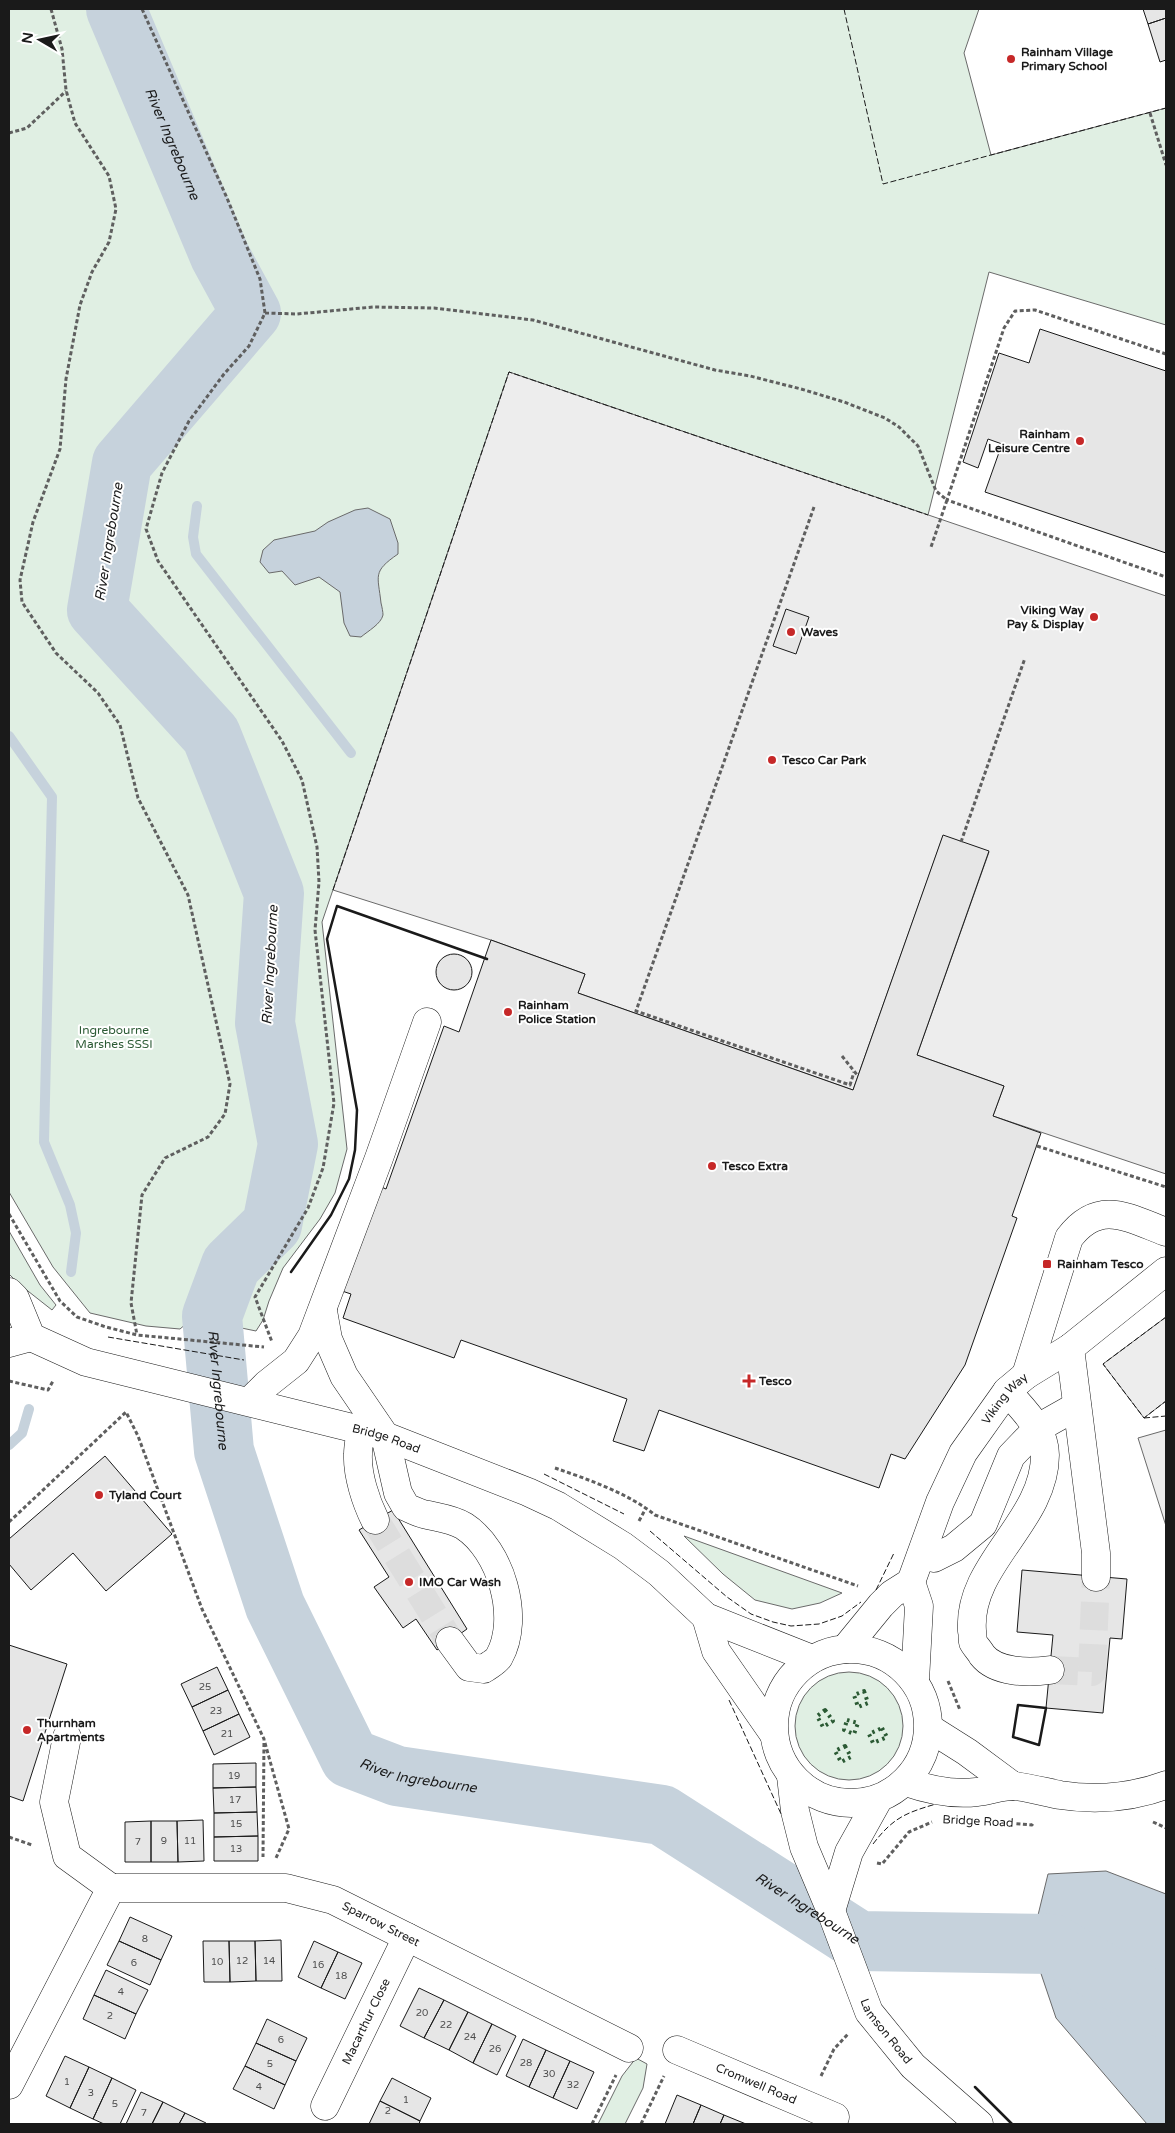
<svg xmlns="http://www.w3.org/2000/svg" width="1175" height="2133" font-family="'Varela Round',sans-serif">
  <rect width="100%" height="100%" fill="#fff"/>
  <path fill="#e0efe3" stroke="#6a6a6a" d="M9,9H979L964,53L991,155L1166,108V325L989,272L928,515L509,372L322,922L347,1149L335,1193L320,1219L283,1268L269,1301L263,1320L256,1331L193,1318L180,1329L146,1326L90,1313L53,1267L9,1192Z
    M9,1231L40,1285L56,1305L52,1310L19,1284L9,1274Z
    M684,1536L842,1593L820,1603L792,1609L755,1600L723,1574Z
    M795 1726a54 54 0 1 1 108 0a54 54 0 1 1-108 0Z
    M636,2058L647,2064L643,2088L625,2124H598L622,2076Z"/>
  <path fill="#ededed" stroke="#6a6a6a" d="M509,372L1166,596V1174L993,1116L1004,1086L917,1055L989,852L943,836L853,1090L578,993L585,974L491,940L333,890Z
    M1166,1317V1401L1144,1418L1103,1364Z
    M1166,1430V1526L1138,1438Z"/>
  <path fill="#c6d2dc" stroke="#6a6a6a" d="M368,508L390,519L398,543V554C372,572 378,575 381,603C382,607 383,612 383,615C381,624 368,631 361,637L350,636L344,623L340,592L319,577L295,585L282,571L269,573L260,562L263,550L274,540L315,531L328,522L355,510Z
    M1106,1871L1166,1894V2124H1147L1056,2018L1031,1944L1048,1874Z"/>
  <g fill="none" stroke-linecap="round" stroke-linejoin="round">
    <path stroke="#c6d2dc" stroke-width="10" d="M197,506L193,537L196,554L351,753
      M9,736L52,797L44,1142L70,1205L76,1233L71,1272
      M9,1445L22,1433L29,1409"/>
    <path stroke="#c6d2dc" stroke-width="60" id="s1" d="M116,9L220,256L251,313L122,463L97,610L211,735L274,893L265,1023L288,1144L272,1225L231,1265L212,1316L224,1451L275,1606L350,1758L397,1776L662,1815L859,1941L1052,1944L1166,2009"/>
  </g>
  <path fill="#e6e6e6" stroke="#1a1a1a" d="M1143,9H1166V18L1148,24Z
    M1166,18V60L1160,62L1148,24Z
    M1040,329L1166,371V553L985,492L1002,444L988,439L978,468L963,462L999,353L1029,363Z
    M786,609L809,617L796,654L773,646Z
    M943,835L989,851L917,1055L1004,1086L993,1116L1041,1133L1012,1216L1017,1218L965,1365L905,1459L891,1454L879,1488L659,1410L644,1451L613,1441L627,1399L461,1340L454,1358L343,1318L351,1294L342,1291L379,1186L386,1189L444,1026L459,1032L491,940L585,974L578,993L853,1090Z
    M436 972a18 18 0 1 1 36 0a18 18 0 1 1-36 0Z
    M105,1456L172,1534L106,1591L73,1553L31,1590L9,1564V1539Z
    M393,1510L467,1629L437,1650L416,1619L403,1628L374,1587L389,1577L359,1530Z
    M1022,1570L1127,1579L1122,1639L1110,1638L1103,1713L1046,1708L1053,1635L1017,1632Z
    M9,1645L67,1664L23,1801L9,1796Z
    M217,1667L228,1690L192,1707L181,1684Z
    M228,1690L239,1714L203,1731L192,1707Z
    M239,1714L250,1737L214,1755L203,1731Z
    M256,1763V1787L213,1788V1764Z
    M256,1787L257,1812L214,1813L213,1788Z
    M257,1812L258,1836L214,1837V1813Z
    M203,1820L204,1861L178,1862L177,1821Z
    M151,1821V1862H125V1822Z
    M151,1821H177L178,1862H151Z
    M258,1836V1861H214V1837Z
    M130,1917L172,1936L161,1960L119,1941Z
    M281,1940L282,1981H256L255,1941Z
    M119,1941L161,1960L150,1985L107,1965Z
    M203,1941H229L230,1982H204Z
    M229,1941H255L256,1981L230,1982Z
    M314,1941L338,1952L321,1988L298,1977Z
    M338,1952L362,1963L345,1999L321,1988Z
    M106,1970L148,1990L136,2014L94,1995Z
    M419,1988L444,2000L424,2038L400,2026Z
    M94,1995L136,2014L125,2039L83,2019Z
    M444,2000L468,2012L449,2050L424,2038Z
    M468,2012L492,2024L473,2063L449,2050Z
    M267,2019L307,2038L296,2061L256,2043Z
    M492,2024L516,2036L497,2075L473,2063Z
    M523,2039L546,2050L529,2087L506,2076Z
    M256,2043L296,2061L285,2085L245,2066Z
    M546,2050L570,2061L553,2098L529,2087Z
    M65,2056L89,2067L70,2108L46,2096Z
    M570,2061L594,2072L577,2109L553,2098Z
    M245,2066L285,2085L274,2109L233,2089Z
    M89,2067L112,2078L93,2119L70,2108Z
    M112,2078L136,2090L120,2124H104L93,2119Z
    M392,2078L431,2098L420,2121L380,2101Z
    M141,2092L163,2102L152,2124H126Z
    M677,2095L701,2105L693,2124H665Z
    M380,2101L420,2121L419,2124H369Z
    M163,2102L185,2113L179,2124H152Z
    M701,2105L724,2115L720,2124H693Z
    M185,2113L206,2123V2124H179Z
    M724,2115L746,2124H720Z"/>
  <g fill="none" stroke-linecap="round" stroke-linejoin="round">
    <path stroke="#ddd" stroke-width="28" stroke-dasharray="28 14" stroke-linecap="butt" d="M375,1520L450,1641
      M1050,1670L1092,1672L1096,1577"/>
    <g stroke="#1a1a1a" stroke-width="29">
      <g id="minor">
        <path d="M323,1311L328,1339L344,1376L385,1436L398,1493L406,1507C413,1510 420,1514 428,1515C441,1518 452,1519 464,1526C501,1550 521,1618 499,1657C496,1662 489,1665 484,1669L469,1667L450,1641"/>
        <path d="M1070,1348L1096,1553V1577"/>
        <path d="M1026,1375L1069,1238C1099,1198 1129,1218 1166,1232"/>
        <path d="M1007,1391C1023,1410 1045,1429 1045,1455C1045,1522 967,1564 972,1631C973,1634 972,1639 973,1642C975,1646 980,1651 982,1655C996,1673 1029,1673 1050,1670"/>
        <path d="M250,1401L267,1384L296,1361L312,1336L379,1158L427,1022"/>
        <path d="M361,1430C360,1438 358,1446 358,1454C357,1475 366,1502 375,1520"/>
        <path d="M921,1556L934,1558L954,1548L983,1524L1011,1456L1038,1428L1077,1406"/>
        <path id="s2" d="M911,1582L940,1502L963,1453L1007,1391L1026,1375L1070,1348L1166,1271"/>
        <path d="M911,1582L919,1606L915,1681"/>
        <path d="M845,1649L881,1605L892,1594L911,1582"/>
        <path d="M67,1737L54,1802L67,1856L111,1888"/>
        <path id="s3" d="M791,1776L795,1811L804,1847L831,1911L869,2012L913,2066L979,2124"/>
        <path d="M831,1911L849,1852L878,1800"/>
        <path id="s4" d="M677,2050L835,2117L831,2124"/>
        <path id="s5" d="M9,2085L111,1888H286L333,1900L629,2048"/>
        <path id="s6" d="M325,2106L407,1937"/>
      </g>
    </g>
    <g stroke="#1a1a1a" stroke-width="29">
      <g id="major">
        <path id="s7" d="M9,1292L15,1298L31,1337L86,1362L385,1436L528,1492L558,1506L623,1546L659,1573L706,1617L812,1659"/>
        <path d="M9,1343L31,1337"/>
        <path d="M706,1617L716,1651L773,1733"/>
        <circle cx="851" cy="1726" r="77"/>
        <path d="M929,1728L967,1752L1013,1786"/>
        <path d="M906,1782C929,1790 952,1795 977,1792C989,1791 1003,1785 1015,1786C1030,1788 1045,1792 1060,1795C1098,1801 1131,1798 1166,1785"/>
      </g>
    </g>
    <path stroke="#5f5f5f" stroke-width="3" stroke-dasharray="4 2.5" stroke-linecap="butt" d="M51,9L62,49L66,90L75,123L109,176L116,209L109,242L92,272L80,305L66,379L60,449L33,522L20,580L22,602L56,653L98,693L120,725L138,798L188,895L230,1084L225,1114L208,1137L165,1158L142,1195L131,1303L137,1335
      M142,9L227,198L260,279L265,313L249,346L224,374L189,421L162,473L146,529L158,561L282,741L302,780L317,847L319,882L315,930L334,1103L323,1168L308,1208L255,1297L272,1342
      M1150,113L1166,165
      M9,133L27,128L66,91
      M265,313L297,314L373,307L434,308L533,320L715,370L750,376L801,389L844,402L885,418L899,427L918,446L936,491L947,500L931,547
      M1166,354L1035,310L1015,311L1004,328L947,500L1166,577
      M814,507L636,1011L850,1085L854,1072
      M961,842L1025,658
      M842,1056L858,1076
      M1037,1146L1166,1187
      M9,1214L60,1301L77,1317L106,1327L137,1335L264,1347
      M9,1381L48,1390L53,1381
      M555,1468C587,1479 628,1493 655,1515L858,1586
      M639,1521L646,1508
      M9,1522L126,1412L138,1436L202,1609L264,1739L263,1857
      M948,1681L960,1710
      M265,1743L289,1829L276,1858
      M997,1822L1032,1825L1034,1822
      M1153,1822L1166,1828
      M9,1837L32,1845
      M877,1863L882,1864L909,1832L932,1822
      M821,2076L834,2049L848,2034
      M592,2124L616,2075
      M641,2124L664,2076"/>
    <use href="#minor" stroke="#fff" stroke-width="28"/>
    <use href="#major" stroke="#fff" stroke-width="28"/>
    <path stroke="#2b5a34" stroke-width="4" stroke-dasharray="2.5 4" stroke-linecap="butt" d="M864,1691L868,1703L858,1707L854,1695Z
      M825,1710L833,1721L823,1727L817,1716Z
      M847,1720L858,1723L854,1734L844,1730Z
      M882,1728L887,1737L873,1743L869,1734Z
      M845,1746L851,1757L841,1762L835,1751Z"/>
    <path stroke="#1a1a1a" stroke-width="1" stroke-dasharray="6 2.5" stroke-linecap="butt" d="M844,9L883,184L1166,108
      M333,890L509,372L928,515
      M1166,1317L1103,1364L1144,1418L1166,1401
      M108,1337L244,1360
      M1144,1418L1166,1416
      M544,1474L624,1514
      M650,1531L727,1597L751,1614L773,1622L791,1626L819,1624L842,1616L861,1602
      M876,1590L894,1553
      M729,1700L782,1816
      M873,1844C893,1818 905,1813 936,1804"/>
    <path stroke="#1a1a1a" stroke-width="2.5" d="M291,1272L331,1215L349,1179L355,1150L357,1110L327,939L337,906L487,959
      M1018,1705L1046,1708L1039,1745L1013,1737Z
      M975,2087L1012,2124"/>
  </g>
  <g fill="#c62828" stroke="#fff" stroke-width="2">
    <circle cx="1011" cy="59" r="5"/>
    <circle cx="1080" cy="441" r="5"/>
    <circle cx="1094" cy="617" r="5"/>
    <circle cx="791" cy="632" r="5"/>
    <circle cx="772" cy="760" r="5"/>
    <circle cx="508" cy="1012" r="5"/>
    <circle cx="712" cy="1166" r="5"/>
    <rect x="1042" y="1259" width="10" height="10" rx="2.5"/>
    <path d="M746.5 1373.5h5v5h5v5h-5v5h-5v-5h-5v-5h5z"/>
    <circle cx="99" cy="1495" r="5"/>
    <circle cx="409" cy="1582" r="5"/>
    <circle cx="27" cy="1730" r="5"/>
  </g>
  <g text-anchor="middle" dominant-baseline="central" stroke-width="4" stroke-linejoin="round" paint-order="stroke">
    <g font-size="10" fill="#4d4d4d">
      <text x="205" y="1687">25</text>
      <text x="216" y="1711">23</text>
      <text x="227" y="1734">21</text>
      <text x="234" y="1776">19</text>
      <text x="235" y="1800">17</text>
      <text x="236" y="1824">15</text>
      <text x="164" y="1841">9</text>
      <text x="190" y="1841">11</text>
      <text x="138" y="1842">7</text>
      <text x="236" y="1849">13</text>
      <text x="145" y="1939">8</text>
      <text x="242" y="1961">12</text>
      <text x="269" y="1961">14</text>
      <text x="217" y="1962">10</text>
      <text x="134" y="1963">6</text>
      <text x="318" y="1965">16</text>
      <text x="341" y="1976">18</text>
      <text x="121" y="1992">4</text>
      <text x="422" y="2013">20</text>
      <text x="110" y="2016">2</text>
      <text x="446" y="2025">22</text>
      <text x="470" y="2037">24</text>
      <text x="281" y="2040">6</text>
      <text x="495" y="2049">26</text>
      <text x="526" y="2063">28</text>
      <text x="270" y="2064">5</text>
      <text x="549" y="2074">30</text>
      <text x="67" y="2082">1</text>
      <text x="573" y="2085">32</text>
      <text x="259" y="2087">4</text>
      <text x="91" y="2093">3</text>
      <text x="406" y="2100">1</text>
      <text x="115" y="2104">5</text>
      <text x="388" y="2111">2</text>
      <text x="144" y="2113">7</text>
    </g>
    <g font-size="12" font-weight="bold" fill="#1a1a1a" stroke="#fff" text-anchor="start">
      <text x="1021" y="52">Rainham Village<tspan x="1021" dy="14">Primary School</tspan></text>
      <text x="1070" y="434" text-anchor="end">Rainham<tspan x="1070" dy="14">Leisure Centre</tspan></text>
      <text x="1084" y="610" text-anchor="end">Viking Way<tspan x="1084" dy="14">Pay &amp; Display</tspan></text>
      <text x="801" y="632">Waves</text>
      <text x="782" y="760">Tesco Car Park</text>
      <text x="518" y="1005">Rainham<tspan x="518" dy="14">Police Station</tspan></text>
      <text x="722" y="1166">Tesco Extra</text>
      <text x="1057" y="1264">Rainham Tesco</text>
      <text x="759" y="1381">Tesco</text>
      <text x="109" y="1495">Tyland Court</text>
      <text x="419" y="1582">IMO Car Wash</text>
      <text x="37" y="1723">Thurnham<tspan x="37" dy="14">Apartments</tspan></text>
    </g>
    <g font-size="12" fill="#2b5a34" stroke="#fff">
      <text x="114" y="1030">Ingrebourne<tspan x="114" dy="14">Marshes SSSI</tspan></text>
    </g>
    <g font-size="12" fill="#1a1a1a" stroke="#fff">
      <text stroke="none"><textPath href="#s2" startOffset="208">Viking Way</textPath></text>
      <text stroke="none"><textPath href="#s7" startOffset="421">Bridge Road</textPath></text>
      <text transform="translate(978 1821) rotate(3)">Bridge Road</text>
      <text stroke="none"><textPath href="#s5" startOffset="499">Sparrow Street</textPath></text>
      <text stroke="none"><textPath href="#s6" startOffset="94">Macarthur Close</textPath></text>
      <text stroke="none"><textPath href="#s3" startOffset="275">Lamson Road</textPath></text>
      <text stroke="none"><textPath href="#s4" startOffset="86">Cromwell Road</textPath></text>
    </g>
    <g font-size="14" font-style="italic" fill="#1a1a1a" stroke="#fff">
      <text stroke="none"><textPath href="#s1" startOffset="146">River Ingrebourne</textPath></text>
      <text transform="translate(109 542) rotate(-81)">River Ingrebourne</text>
      <text transform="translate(270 965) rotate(-87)">River Ingrebourne</text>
      <text stroke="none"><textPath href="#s1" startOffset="1541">River Ingrebourne</textPath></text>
      <text stroke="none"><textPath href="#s1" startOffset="2006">River Ingrebourne</textPath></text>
      <text stroke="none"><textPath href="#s1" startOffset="2426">River Ingrebourne</textPath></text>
    </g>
  </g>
  <rect width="1175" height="2133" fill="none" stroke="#1a1a1a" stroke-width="20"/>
  <g transform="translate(40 40) rotate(279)" stroke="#ffffff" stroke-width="4" paint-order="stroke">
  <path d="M0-4L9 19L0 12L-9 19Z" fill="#1a1a1a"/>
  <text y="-8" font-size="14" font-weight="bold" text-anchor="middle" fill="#1a1a1a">N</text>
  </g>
</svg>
